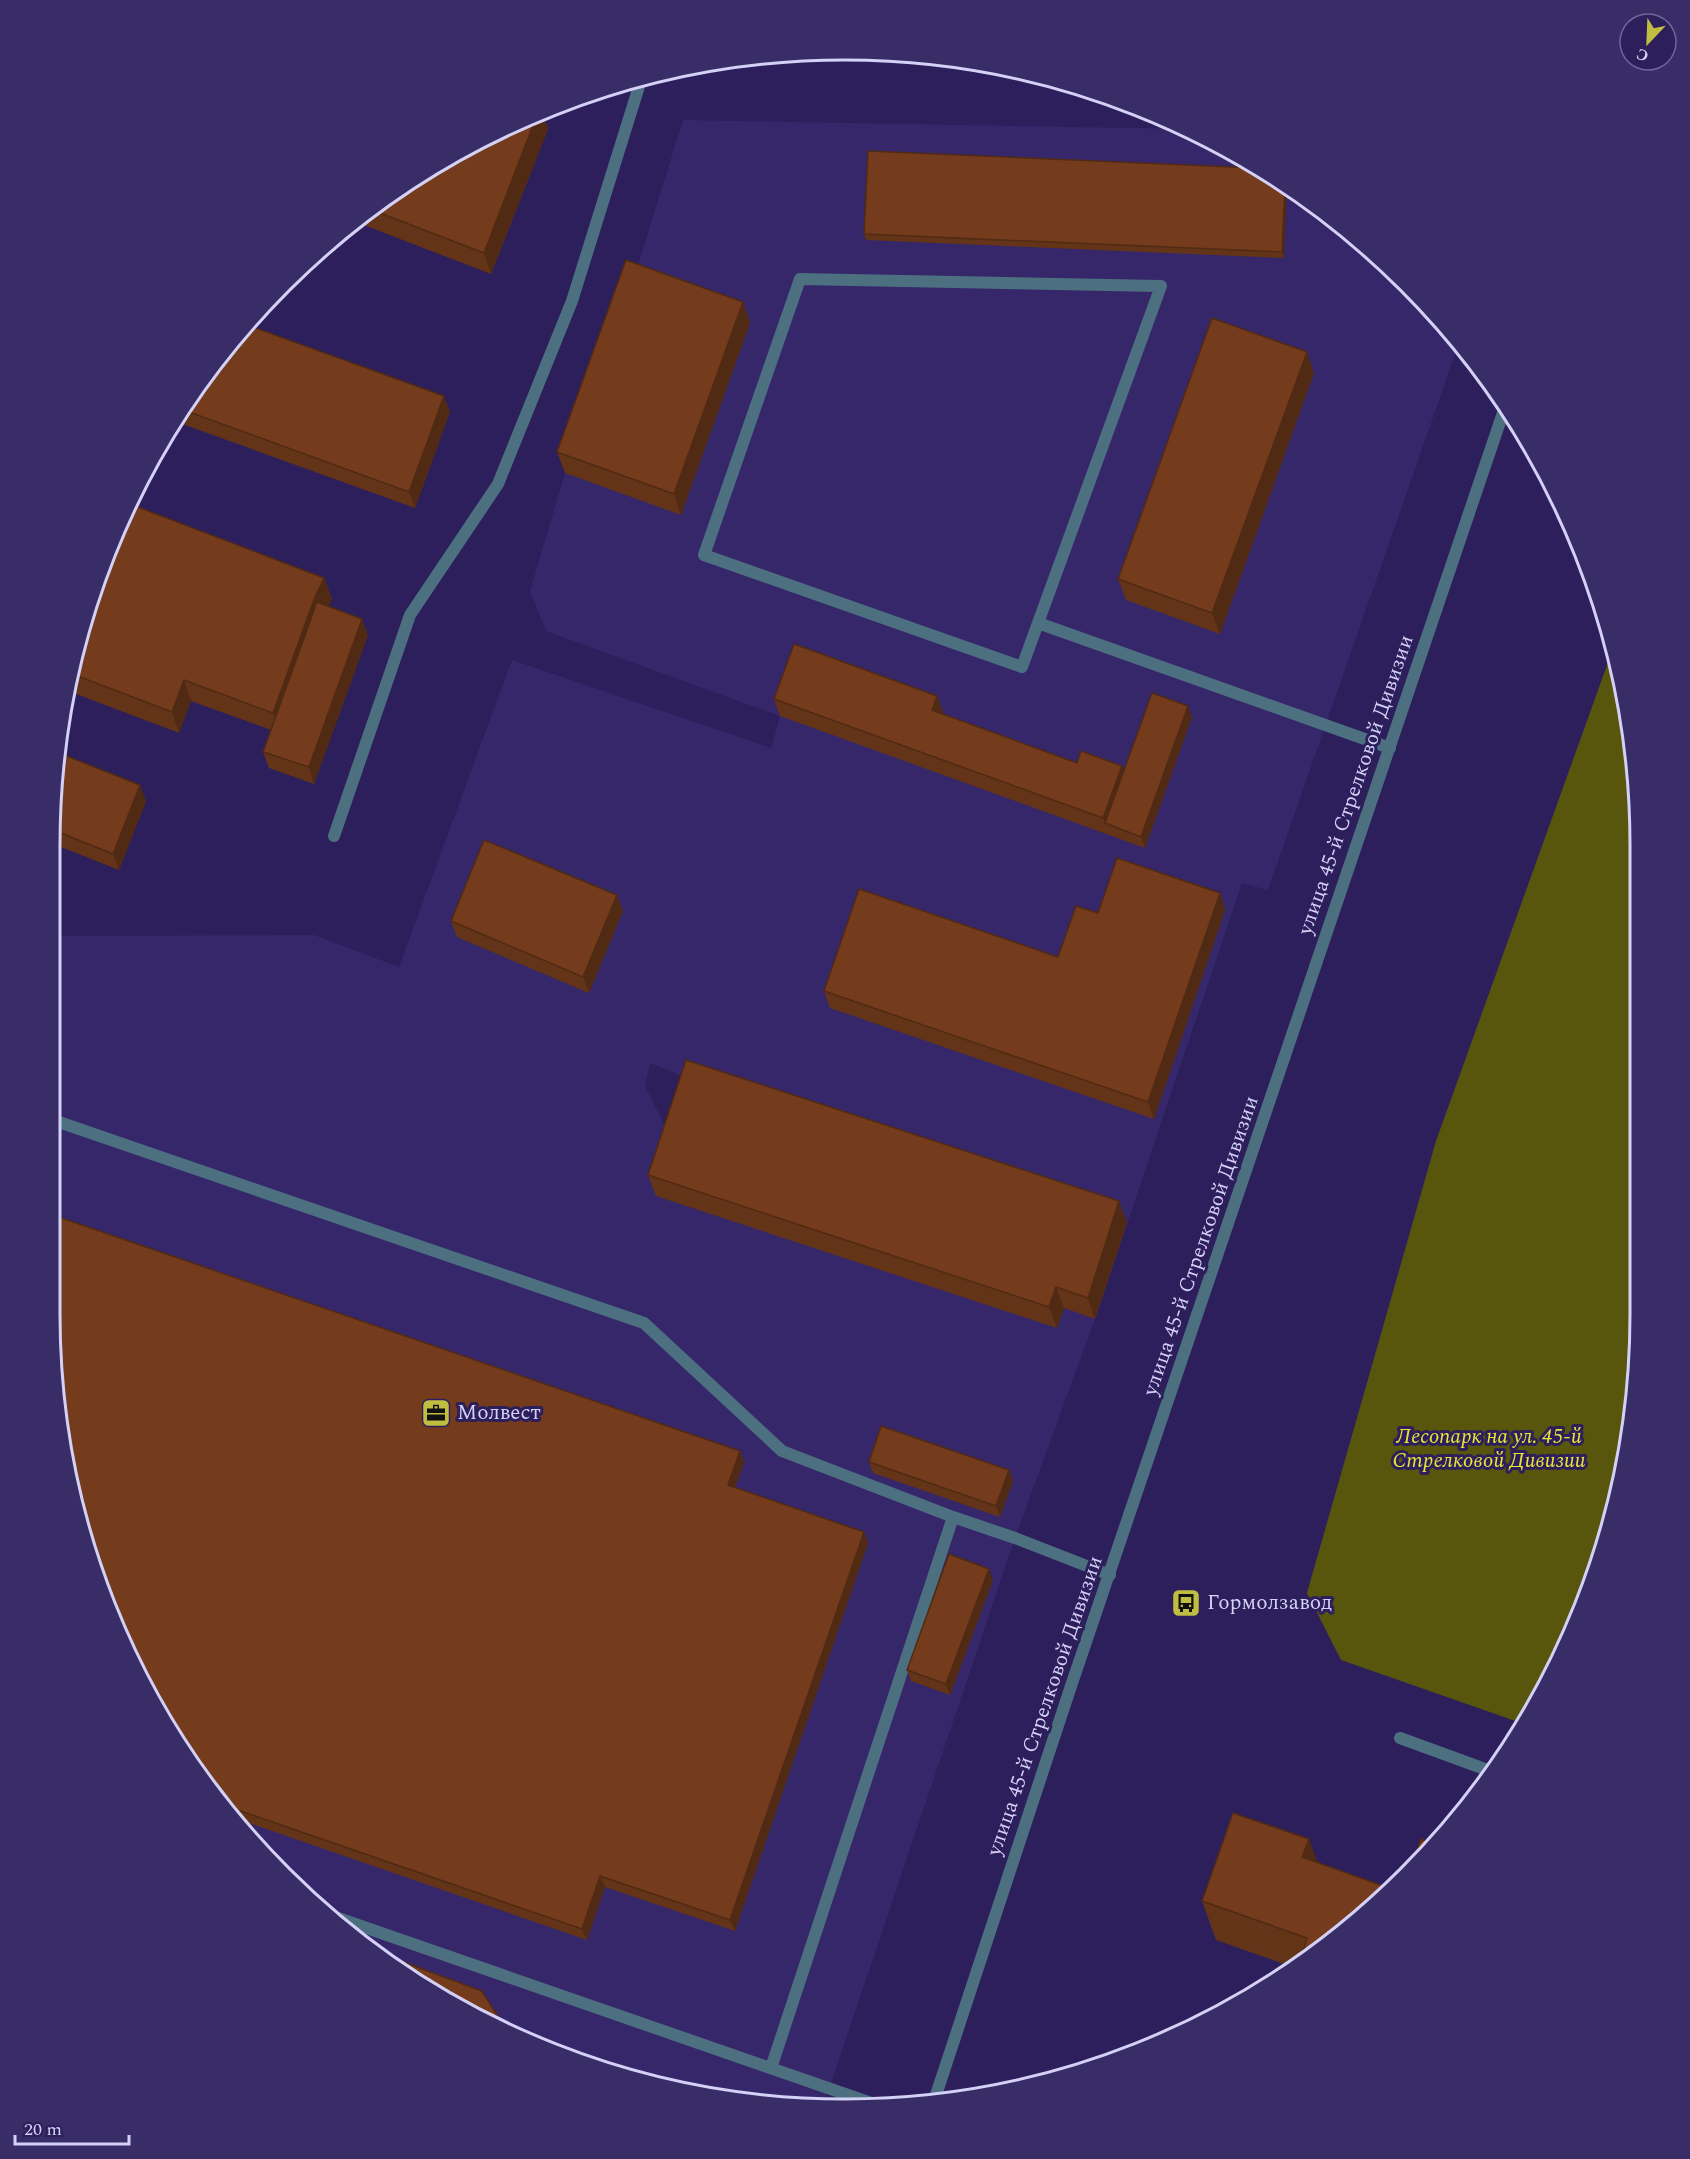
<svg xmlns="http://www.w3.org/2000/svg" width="1690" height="2159" font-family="Spectral,serif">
  <rect width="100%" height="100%" fill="#2c1f5c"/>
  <path fill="#36276b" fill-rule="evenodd" d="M683,120L1191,129L1329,214L1443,320L1459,343L1268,890L1242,883L1095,1319L1015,1538L823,2107L639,2082L448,2003L283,1877L156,1712L77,1520L50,1314L51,936L314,935L399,967L512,660L771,748L780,716L546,631L530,591L565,473L633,281ZM650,1063L694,1081L673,1142L645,1086Z"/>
  <path fill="#58560c" d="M1611,654L1639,793L1640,1314L1625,1469L1580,1619L1524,1724L1341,1660L1307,1593L1436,1141Z"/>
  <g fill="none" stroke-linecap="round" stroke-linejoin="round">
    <path stroke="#4d7080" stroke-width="12" d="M1038,623L1161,286L800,279L704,555L1022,667L1038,623L1390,748
      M334,836L410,615L498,484L572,301L641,80
      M50,1119L644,1323L782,1451L953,1517L1015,1538L1110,1575
      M1400,1738L1493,1772
      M335,1917L877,2105
      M771,2068L953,1517"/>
    <path stroke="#4d7080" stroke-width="12" d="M935,2098L1070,1689L1505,407"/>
  </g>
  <path fill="#643418" d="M542,113L548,129L491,274L356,222L447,156Z
    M1255,168L1284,258L866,240L864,234Z
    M743,302L750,323L681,515L565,473L557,452Z
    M214,360L450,412L415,508L174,421Z
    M1314,373L1220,634L1126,600L1118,579Z
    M324,578L332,599L328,606L368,635L314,784L269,768L263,752L271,730L191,701L179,733L71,692L92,589Z
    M937,696L943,712V714L1077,763L1122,766L1124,771L1192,717L1145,848L780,716L774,699Z
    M51,793L146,801L119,870L51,843Z
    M1220,893L1225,910L1154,1119L830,1008L824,991L1058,957L1098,913Z
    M623,911L589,993L457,937L451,921Z
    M648,1175L1127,1223L1095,1319L1064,1308L1057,1328L656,1196Z
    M740,1451L744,1462L735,1488L864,1532L868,1543L735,1931L605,1887L587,1940L240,1820L156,1712Z
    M869,1462L1009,1470L1013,1481L1000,1517L873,1473Z
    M993,1580L950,1695L911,1681L907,1670Z
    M1317,1862L1392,1889L1290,1966L1216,1940L1202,1901Z"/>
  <path fill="#512a14" d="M542,113L548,129L491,274L484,253L537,115Z
    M1285,186L1287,188L1284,258L1282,252Z
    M743,302L750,323L681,515L674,494Z
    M1307,352L1314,373L1220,634L1212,613Z
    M444,396L450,412L415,508L409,492Z
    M324,578L332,599L323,618L281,734L273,713L315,597Z
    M362,619L368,635L314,784L309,767Z
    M184,680L191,701L179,733L172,712Z
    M937,696L943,712L938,727L932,710Z
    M1188,706L1192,717L1145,848L1141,837Z
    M1122,766L1128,782L1105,823L1103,818Z
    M140,785L146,801L119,870L113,854Z
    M1220,893L1225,910L1154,1119L1148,1102Z
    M617,895L623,911L589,993L583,977Z
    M1119,1201L1127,1223L1095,1319L1088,1298Z
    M1056,1287L1064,1308L1057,1328L1049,1307Z
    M740,1451L744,1462L732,1496L728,1485Z
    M1009,1470L1013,1481L1000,1517L996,1506Z
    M864,1532L868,1543L735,1931L730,1920Z
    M989,1569L993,1580L950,1695L946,1684Z
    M1309,1839L1323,1878L1302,1857Z
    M600,1876L605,1887L587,1940L582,1929Z"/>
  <path fill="#743c1c" stroke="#512a14" stroke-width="1.5" d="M537,115L484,253L372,210L447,156Z
    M868,151L1255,168L1285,186L1282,252L864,234Z
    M626,260L743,302L674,494L557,452Z
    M1212,318L1307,352L1212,613L1118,579Z
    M247,325L444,396L409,492L181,409L214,360Z
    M130,504L324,578L315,597L273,713L184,680L172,712L75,675L92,589Z
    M317,602L362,619L309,767L263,752Z
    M794,644L937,696L932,710L1077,763L1081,751L1122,766L1103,818L774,699Z
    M1152,693L1188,706L1141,837L1105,823Z
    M59,753L140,785L113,854L51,829V793Z
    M484,840L617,895L583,977L451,921Z
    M1117,858L1220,893L1148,1102L824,991L859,889L1058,957L1076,906L1098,913Z
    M686,1060L1119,1201L1088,1298L1056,1287L1049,1307L648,1175Z
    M50,1214L740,1451L728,1485L864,1532L730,1920L600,1876L582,1929L229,1807L156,1712L77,1520L50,1314Z
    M881,1426L1009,1470L996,1506L869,1462Z
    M949,1554L989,1569L946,1684L907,1670Z
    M1233,1813L1309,1839L1302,1857L1392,1889L1301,1958L1307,1938L1202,1901Z
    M1421,1839L1434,1844L1409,1874Z
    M385,1955L482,1991L504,2026L448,2003Z"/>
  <defs>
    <g id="office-square" transform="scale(1.5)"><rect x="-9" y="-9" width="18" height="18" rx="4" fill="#c0be40" stroke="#2c1f5c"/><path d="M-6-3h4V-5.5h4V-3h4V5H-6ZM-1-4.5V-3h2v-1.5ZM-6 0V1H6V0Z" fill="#111"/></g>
    <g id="bus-square" transform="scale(1.5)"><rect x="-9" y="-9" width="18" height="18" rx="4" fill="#c0be40" stroke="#2c1f5c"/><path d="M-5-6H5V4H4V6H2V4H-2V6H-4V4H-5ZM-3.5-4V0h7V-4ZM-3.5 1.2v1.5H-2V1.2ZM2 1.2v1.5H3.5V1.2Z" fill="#111"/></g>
  </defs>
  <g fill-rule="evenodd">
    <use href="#office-square" x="436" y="1413"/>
    <use href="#bus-square" x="1186" y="1603"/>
  </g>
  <g text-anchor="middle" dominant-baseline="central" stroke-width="6" stroke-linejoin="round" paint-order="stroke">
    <g font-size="21" fill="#d4d1f7" stroke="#2c1f5c">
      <text transform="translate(1356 785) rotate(-71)">улица 45-й Стрелковой Дивизии</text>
      <text transform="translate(1201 1246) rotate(-71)">улица 45-й Стрелковой Дивизии</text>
      <text transform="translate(1045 1706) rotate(-71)">улица 45-й Стрелковой Дивизии</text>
    </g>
    <g font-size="21" fill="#d4d1f7" stroke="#2c1f5c" text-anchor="start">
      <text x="457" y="1413">Молвест</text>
      <text x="1207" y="1603">Гормолзавод</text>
    </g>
    <g font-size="21" font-style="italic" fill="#eae637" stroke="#2c1f5c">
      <text x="1489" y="1437">Лесопарк на ул. 45-й<tspan x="1489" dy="24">Стрелковой Дивизии</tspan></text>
    </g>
  </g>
  <path d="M0 0H1690V2159H0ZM845 60H845A785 785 0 0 1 1630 845V1314A785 785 0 0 1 845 2099H845A785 785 0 0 1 60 1314V845A785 785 0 0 1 845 60Z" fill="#392d68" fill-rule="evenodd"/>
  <path fill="none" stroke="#d4d1f7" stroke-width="3" d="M845 60H845A785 785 0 0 1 1630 845V1314A785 785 0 0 1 845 2099H845A785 785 0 0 1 60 1314V845A785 785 0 0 1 845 60Z"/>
  <g transform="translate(1648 42) rotate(203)"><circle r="28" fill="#2c1f5c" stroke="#6f669a" stroke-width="1.5"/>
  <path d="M0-4.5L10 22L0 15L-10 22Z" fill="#c0be40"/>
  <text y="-9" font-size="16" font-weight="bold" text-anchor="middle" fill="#d4d1f7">С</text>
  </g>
  <path d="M15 2135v9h114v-9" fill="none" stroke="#d4d1f7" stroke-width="3"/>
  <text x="24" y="2135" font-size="18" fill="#d4d1f7" stroke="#2c1f5c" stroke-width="4.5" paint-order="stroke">20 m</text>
</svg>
